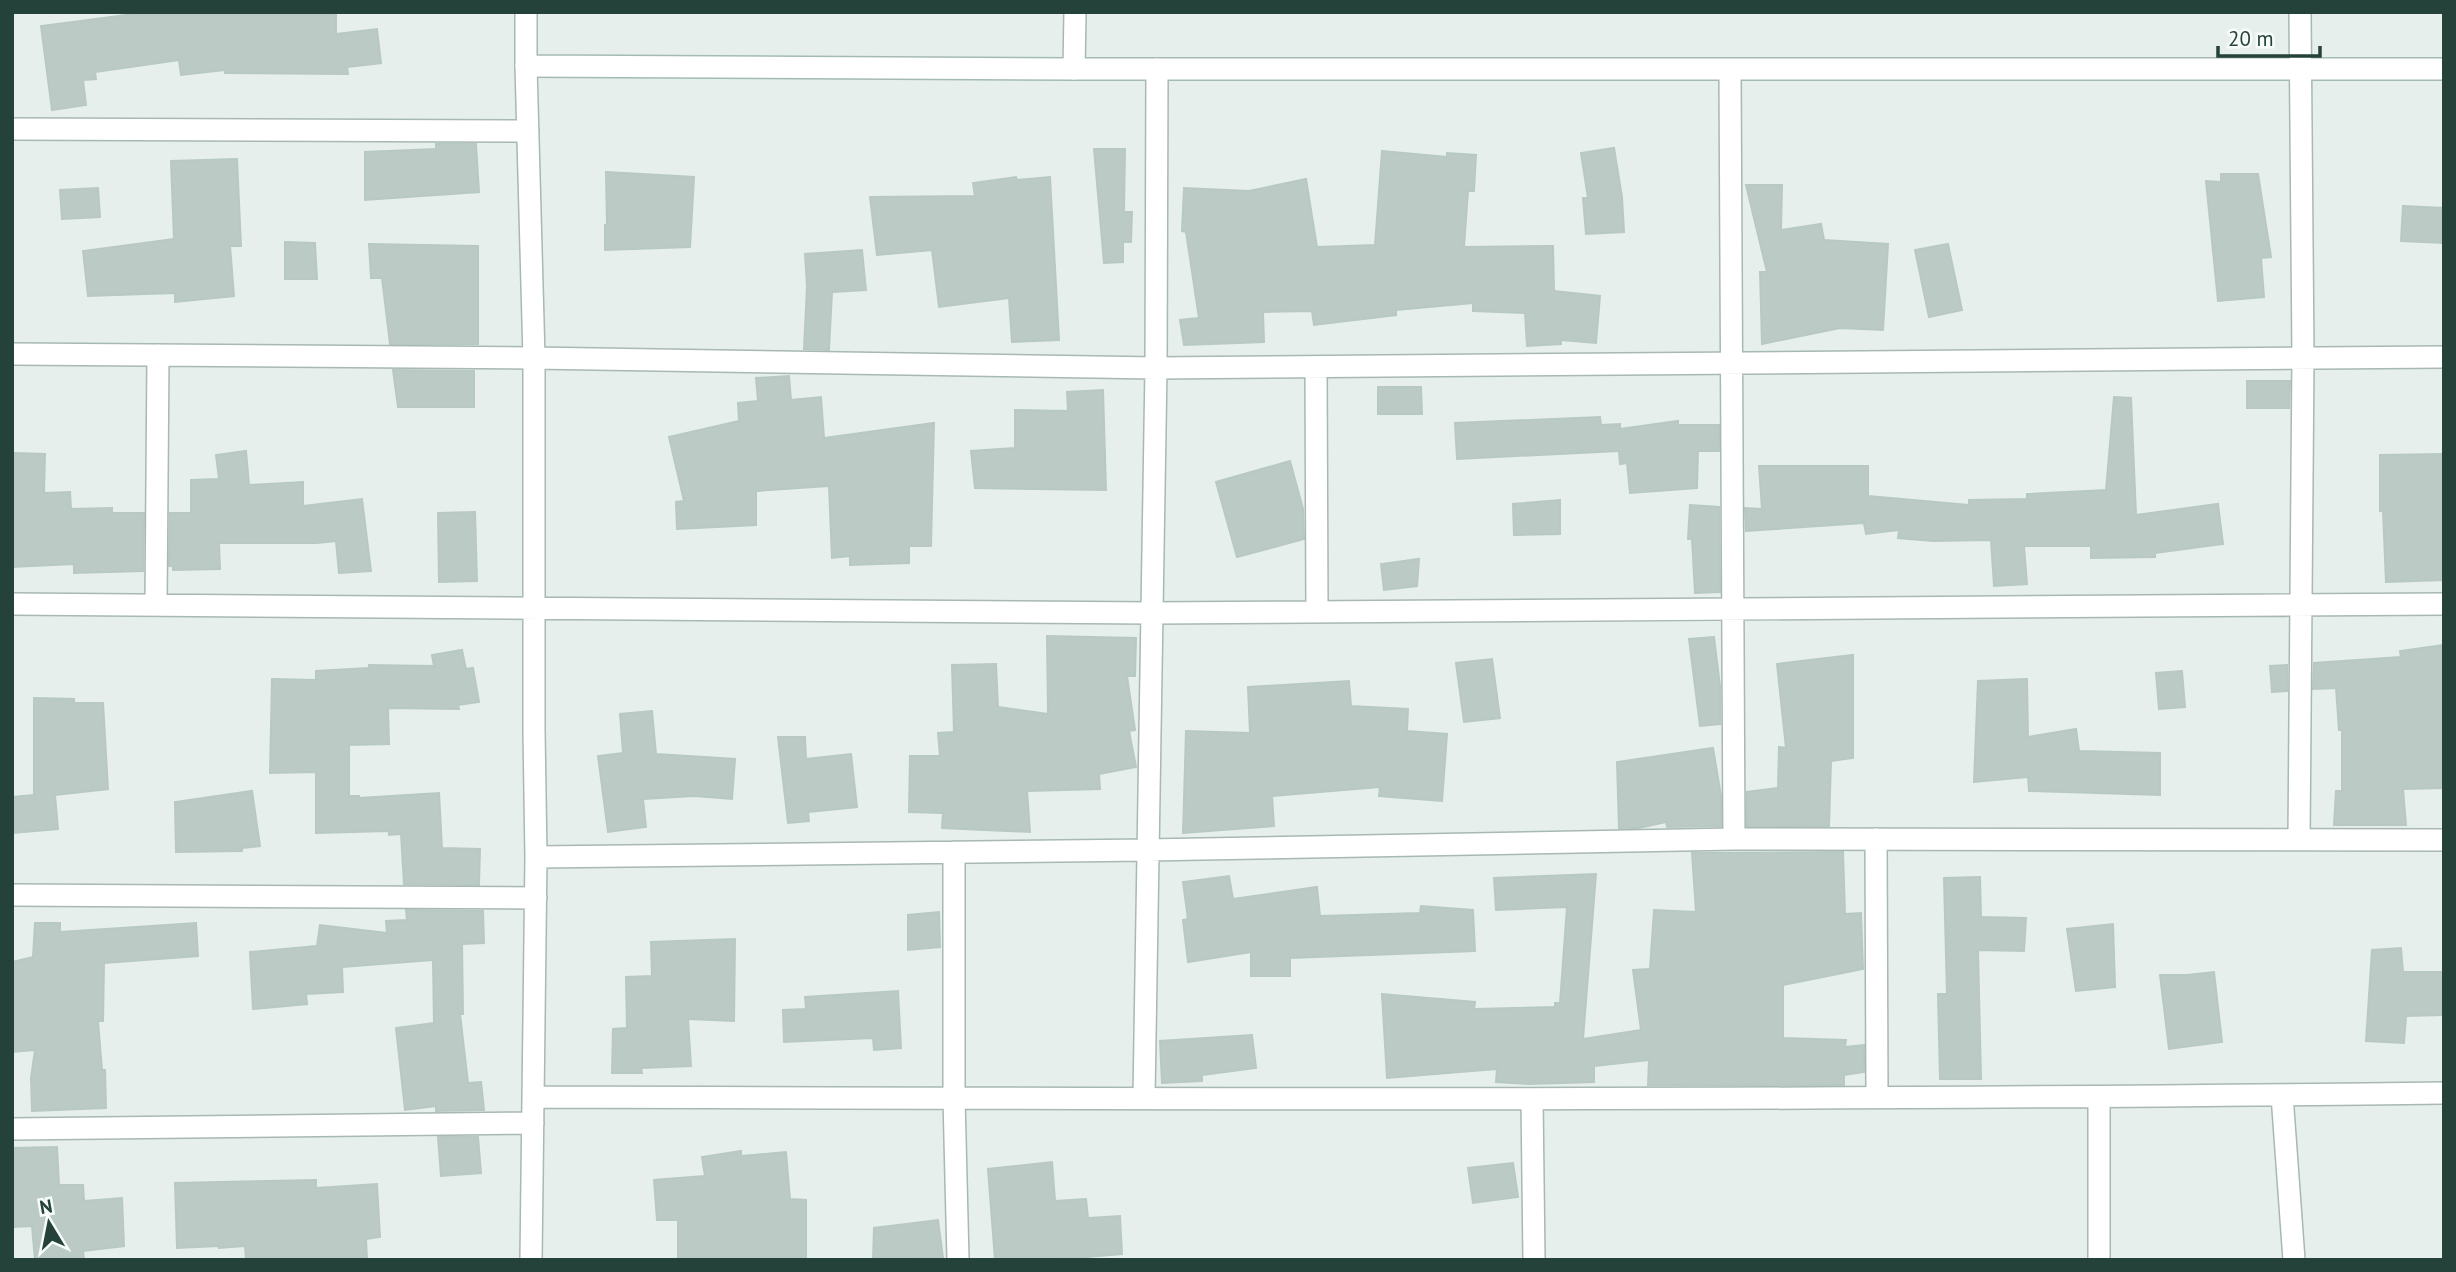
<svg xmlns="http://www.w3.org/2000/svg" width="2456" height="1272" font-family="'PT Sans',sans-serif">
  <rect width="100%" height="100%" fill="#e6efeb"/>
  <path fill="#bbcac4" stroke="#b8c9c2" stroke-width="2" d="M134,12H336V34L377,29L381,63L347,67L348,74L225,73V70L181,75L179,60L95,72L96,79L83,80L86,105L52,110L41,26L134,14Z
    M436,144H476L479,192L365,200V152L436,149Z
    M1614,148L1622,197L1624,232L1586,234L1583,198H1588L1581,153Z
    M1094,149H1125L1124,212H1132L1131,242H1123V262L1104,263Z
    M1382,151L1447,157V153L1476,155L1474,191H1468L1464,247L1553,246L1554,291L1600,296L1596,343L1561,340V344L1527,346L1525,313L1473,311V303L1396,310V315L1314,325L1312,311L1263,312L1264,342L1184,345L1180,320L1199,318L1186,232L1182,231L1184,188L1249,191L1306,179L1317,247L1375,245Z
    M237,159L241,246H230L234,296L175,302V293L88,296L83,251L174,239L171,161Z
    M606,172L694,177L690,247L605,250V225H607Z
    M2221,174H2258L2271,257L2261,258L2264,297L2218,301L2206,181L2221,182Z
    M1016,177L1017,180L1050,177L1059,340L1012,342L1009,298L939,307L932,250L877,255L870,197L975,196L973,183Z
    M1746,185H1782L1781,230L1821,224L1824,240L1888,244L1883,330L1840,328L1762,344L1760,272H1767Z
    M98,188L100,217L62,219L60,190Z
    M2403,206L2444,208V243L2401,241Z
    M285,242L315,243L317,279H285Z
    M369,244L478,246V344H390L382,278H371Z
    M1948,244L1962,310L1929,317L1915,250Z
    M862,250L866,290L832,292L829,350L804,349L807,286L805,254Z
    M393,370L474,371V407H398Z
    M789,376L791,400L821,397L824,438L934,423L931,546H909V563L850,565V556L832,558L829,486L756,491V525L677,529L676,502L684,501L669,437L739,421L738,403L758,401L756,378Z
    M2247,381H2290L2289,408H2247Z
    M1378,387H1421L1422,414H1378Z
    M1103,390L1106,490L975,488L971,451L1015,448V410L1068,411L1067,392Z
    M2114,397L2131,398L2136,515L2218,504L2223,544L2155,553V557L2091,558V546H2024L2027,584L1994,586L1991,540L1933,541L1898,538L1899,530L1866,534L1864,523L1746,531L1745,508L1762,509L1759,466H1868V496L1969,505V500L2027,499V494L2106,490Z
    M1600,417L1601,425L1620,424V429L1678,421V425H1719V451H1698L1697,488L1630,493L1627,463L1620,464L1619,451L1457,459L1455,423Z
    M246,451L249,485L303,482V506L362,499L371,571L339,573L336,541L317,543H219L220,569L173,570V566H169L170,513H191V480L219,479L216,455Z
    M12,453L45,454L44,493L70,492L71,509L112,508V513H144L143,571L74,573V564L12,567Z
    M2444,454V580L2386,582L2383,511H2380V455Z
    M1290,461L1303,509L1304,539L1237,557L1216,482Z
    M1560,500V534L1514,535L1513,504Z
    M1690,505L1719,507L1720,592L1695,593L1692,539H1688Z
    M475,512L477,581L439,582L438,513Z
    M1419,559L1417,586L1384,590L1381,564Z
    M1047,636L1136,638L1135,676H1127L1135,730L1129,731L1136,767L1099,774L1100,789L1027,791L1030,832L942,828L943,813L909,812L910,756H940L938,733L954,732L952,665L996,664L998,707L1048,714Z
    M1714,637L1720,686V724L1700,726L1689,639Z
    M2444,645V788L2403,789L2406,825H2334L2336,791H2342V730H2339L2336,688L2313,689L2314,663L2401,657L2400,651Z
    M462,650L466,669L473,668L479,702L458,705L459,709L388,708L389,744L349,745V796H359V798L439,793L442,848L480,849L479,885L404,884L401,834L389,835V831L316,833V772L270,773L272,679L316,680V671L369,668V665L434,666L432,655Z
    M1853,655V758L1831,761L1829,826H1747V792L1778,788L1779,747L1786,748L1777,664Z
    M1492,659L1500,718L1464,722L1456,663Z
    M2287,665V691L2272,692L2270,666Z
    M2182,671L2185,707L2159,709L2156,673Z
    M2027,679L2028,737L2076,729L2079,751L2160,753V795L2029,791L2028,777L1974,782L1978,681Z
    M1349,681L1351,706L1408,709L1407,731L1447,734L1442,801L1379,796L1380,787L1272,796L1274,826L1183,833L1186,731L1250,733L1248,687Z
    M34,698L74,699V703H103L108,789L55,795L58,829L12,833V797L34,795Z
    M652,711L656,754L735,759L732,799L694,796L643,799L646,827L608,832L598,756L623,753L620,714Z
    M778,737H805L806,759L851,754L857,807L808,812L809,821L788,823Z
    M1713,748L1721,796V826L1667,827L1666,822L1639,828H1619L1617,762Z
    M252,791L260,846L242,848V851L176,852L175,802Z
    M1843,852L1845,914L1861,913L1863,969L1783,985V1038L1846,1040L1845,1047L1864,1045V1072L1844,1075V1085H1648L1649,1060L1594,1066V1082L1529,1084L1496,1082L1497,1069L1387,1078L1382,994L1475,1002L1474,1009L1555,1007V1003H1560L1567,907L1496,910L1494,878L1596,874L1583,1039L1641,1030L1633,970L1650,969L1654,910L1696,912L1692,853Z
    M1229,876L1233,899L1317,887L1320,916L1420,913L1421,906L1473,910L1475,951L1290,958V976H1251V952L1188,962L1183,920L1188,919L1183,882Z
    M1980,877L1981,917L2026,918L2024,951L1978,950L1981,1079H1940L1938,994H1947L1944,878Z
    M406,910L483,911L484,943L462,944L463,1014H460L468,1083L481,1082L484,1110L436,1111V1106L405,1110L396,1028L434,1023L433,960L342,967L343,992L306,994L307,1004L253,1009L250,952L317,946L320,925L387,933L386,921L407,920Z
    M939,912L940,947L908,950V915Z
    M35,923H60V932L196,923L198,956L104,963L103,1021H98L102,1070H105L106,1108L32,1111L31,1078L35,1050L12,1052V962L33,957Z
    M2113,924L2115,987L2076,991L2067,929Z
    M735,939L734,1021L688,1019L691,1066L641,1068L642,1073H612L613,1029L627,1028L626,977L652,976L651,942Z
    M2401,948L2403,972H2444L2443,1015L2406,1016L2404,1043L2366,1041L2372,950Z
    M2214,972L2222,1042L2169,1049L2160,975H2187Z
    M898,991L901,1048L874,1050L873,1038L784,1042L783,1010L806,1009L805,997Z
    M1252,1035L1256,1068L1202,1075V1081L1162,1083L1160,1041Z
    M438,1137H478L481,1173L441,1176Z
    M57,1147L59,1185H83L84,1201L122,1198L124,1246L83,1251L84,1260H35L32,1226L12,1227V1148Z
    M741,1151V1156L786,1152L790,1199L806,1200V1260H678V1220H657L654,1180L705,1176L702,1157Z
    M1052,1162L1055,1201L1086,1199L1088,1218L1120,1216L1122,1254L1048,1260H995L988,1169Z
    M1513,1163L1518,1197L1473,1203L1468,1168Z
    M316,1180V1188L377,1184L380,1237L366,1239L367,1260H246L245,1246L219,1248V1246L177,1248L175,1183Z
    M938,1220L943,1258L873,1260L874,1228Z"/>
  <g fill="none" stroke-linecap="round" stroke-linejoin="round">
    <g stroke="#a8b8b2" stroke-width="24">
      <path id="street" d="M526,66L534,358V731L536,857L531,1260
        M1074,69L1075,12
        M1730,70L1734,839
        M12,129L528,131
        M12,354L534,358L1156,368L2444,357
        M1316,367L1317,612
        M12,604L1152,613L2444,604
        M156,605L158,355
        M1876,839L1877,1097
        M2299,840L2303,357L2300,12
        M954,852V1098L958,1260
        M536,857L1147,850L1734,839L2444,840
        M12,895L536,898
        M2282,1095L2294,1260
        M535,1097C1171,1099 1807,1101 2444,1093
        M1144,1097L1156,368L1157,69
        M2099,1097V1260
        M1532,1099L1534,1260
        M12,1129L533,1123"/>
    </g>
    <g stroke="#a4bbb3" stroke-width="24">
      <path id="secondary" d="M526,12V66L1074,69H2444"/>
    </g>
    <use href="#street" stroke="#fff" stroke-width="21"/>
    <use href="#secondary" stroke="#fff" stroke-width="21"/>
  </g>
  <rect width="2456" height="1272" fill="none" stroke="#24423a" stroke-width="28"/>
  <g transform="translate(49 1223) rotate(350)" stroke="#f7fbf9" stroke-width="5" paint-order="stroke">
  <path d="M0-5L12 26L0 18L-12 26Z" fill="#24423a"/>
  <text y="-10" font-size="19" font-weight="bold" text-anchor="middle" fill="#24423a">N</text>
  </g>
  <path d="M2218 46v10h102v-10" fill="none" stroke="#24423a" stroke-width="3.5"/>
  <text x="2228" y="46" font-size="21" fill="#24423a" stroke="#f7fbf9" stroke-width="5" paint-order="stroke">20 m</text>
</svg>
